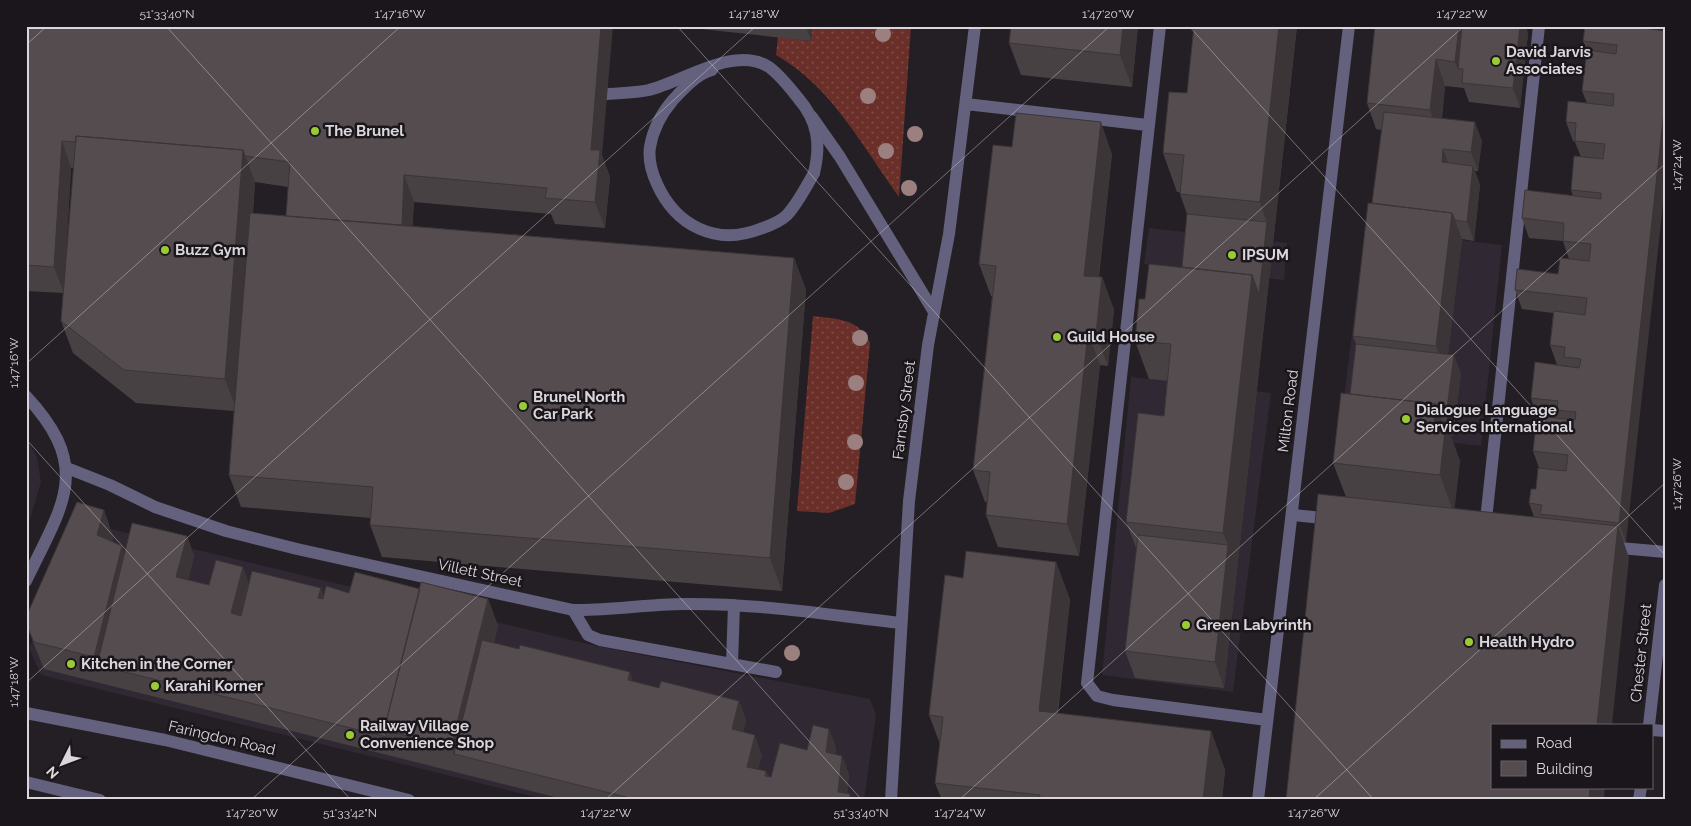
<svg xmlns="http://www.w3.org/2000/svg" width="1691" height="826" font-family="Raleway,sans-serif">
  <defs>
    <pattern id="grass-dots" width="8" height="8" patternUnits="userSpaceOnUse" patternTransform="scale(1.25)"><rect width="8" height="8" fill="#6a2f29"/><path d="M2 2h.1M6 6h.1" fill="none" stroke="#7f4c47" stroke-width="1.8" stroke-linecap="round"/></pattern>
  </defs>
  <rect width="100%" height="100%" fill="#241f25"/>
  <path fill="#302832" d="M1149,228L1287,243L1284,280L1144,264Z
    M1365,228L1502,245L1481,446L1340,430Z
    M1131,377L1271,393L1233,692L1102,675Z
    M26,438L37,457L41,482L26,532Z
    M86,523L596,646L870,699L876,715L864,800H548L41,675L29,648Z"/>
  <path fill="url(#grass-dots)" d="M812,26H911L899,197C863,147 831,86 776,55L778,37L811,41Z
    M813,316C836,319 859,318 870,343L855,504L829,513L797,511Z"/>
  <g fill="none" stroke-linecap="round" stroke-linejoin="round">
    <path stroke="#63617d" stroke-width="12" d="M1160,26L1087,683L1097,696L1113,700L1267,720
      M712,70C697,74 683,89 673,100C661,114 653,129 650,147C648,160 652,173 657,184C676,226 716,246 760,229C769,226 780,222 787,215C798,203 806,187 814,173
      M966,104L1147,125
      M812,117L840,157L934,312
      M26,396C94,469 62,505 26,581
      M67,468L110,485L155,507L226,531L297,549L573,610C610,611 647,604 684,604C756,603 829,615 901,623
      M1293,515L1333,519
      M1485,529L1539,26
      M1609,547L1665,552
      M573,610L588,635L600,640L776,672
      M732,664L734,605
      M26,713L165,740L409,800
      M1649,725L1665,585
      M1652,730L1665,731
      M26,782L100,800
      M891,800L909,501L928,345L949,234L975,26
      M1258,800L1349,26
      M1639,800L1641,787"/>
    <path stroke="#63617d" stroke-width="12" d="M607,94C621,93 636,93 649,90C685,81 734,45 769,67C780,75 790,88 798,98C818,121 821,144 814,173"/>
  </g>
  <g fill="#9b807f">
    <circle cx="883" cy="34" r="8"/>
    <circle cx="868" cy="96" r="8"/>
    <circle cx="915" cy="134" r="8"/>
    <circle cx="886" cy="151" r="8"/>
    <circle cx="909" cy="188" r="8"/>
    <circle cx="860" cy="338" r="8"/>
    <circle cx="856" cy="383" r="8"/>
    <circle cx="855" cy="442" r="8"/>
    <circle cx="846" cy="482" r="8"/>
    <circle cx="792" cy="653" r="8"/>
  </g>
  <path fill="#484144" fill-rule="evenodd" d="M26,26L602,155L610,177L605,228L555,224L551,214L414,202L412,226L794,258L806,290L782,591L382,557L370,525L371,518L241,507L229,475L234,411L136,403L73,353L61,321L63,293L26,291ZM71,168H74L66,256ZM255,182L288,187L286,216L253,213Z
    M682,26H812L811,41L683,27Z
    M1138,26L1132,87L1021,75L1009,43Z
    M1194,26H1297L1224,688L1135,678L1125,651L1137,550L1126,522L1164,416L1167,381L1149,379L1135,341L1145,299L1182,267L1187,214L1180,194V192H1177L1163,153L1187,93Z
    M1375,26L1528,33L1520,108L1469,102L1464,88L1445,86L1442,118L1482,141L1478,171H1475L1480,185L1474,241L1462,239L1448,354L1454,355L1461,374L1453,436L1450,435L1460,461L1454,509L1534,517L1529,503L1536,489L1539,468L1533,451L1537,416L1531,398L1568,366L1557,365L1550,345L1553,313L1522,309L1515,290L1558,274L1569,259L1563,241L1529,238L1522,218L1573,196L1571,190L1581,157L1575,142L1573,141L1566,122L1587,103L1582,91L1587,51L1583,41L1629,26L1626,542H1623L1629,558L1346,497L1333,463L1350,394L1356,344L1353,336L1382,130L1376,129L1367,103Z
    M1012,147L1112,154L1099,277H1102L1114,310L1108,366L1100,365L1079,556L998,547L986,515L987,502H985L973,470L992,296H991L979,264Z
    M104,510L113,537L112,542L122,546L124,553L187,536L194,556L188,580L209,585L249,584L324,597L349,593L420,589L488,599L498,626L494,643L659,688L739,701L746,720L743,732L762,755L758,769L766,771L768,777H771L807,750L829,729L836,748L835,755L842,756L849,775L847,794H850L852,800H567L44,669L35,647L26,624Z
    M1056,562L1070,600L1058,713L1211,731L1225,770L1222,800H942L935,783L940,744L929,715L963,578Z"/>
  <path fill="#3b3537" d="M601,26H613L602,155L610,177L605,228L595,202L591,150Z
    M806,26H812L811,41Z
    M1123,26H1138L1132,87L1120,55Z
    M1279,26H1297L1224,688L1215,662L1228,545L1223,533L1252,275L1267,222L1260,202Z
    M1459,26H1471L1463,69H1458L1455,62Z
    M1520,26H1526L1528,33L1520,108L1513,88Z
    M1436,59L1445,86L1440,136L1430,110Z
    M1665,102V186L1626,542L1619,523Z
    M1101,122L1112,154L1095,308L1084,276Z
    M1475,122L1482,141L1478,171L1471,152Z
    M62,141L71,168L64,293L54,267Z
    M1443,149L1450,168L1442,162Z
    M243,150L255,182L237,411L225,379Z
    M1473,166L1480,185L1474,241L1467,222Z
    M404,175L414,202L411,258L401,231Z
    M1452,213L1462,239L1446,372L1436,346Z
    M794,258L806,290L782,591L770,558Z
    M1102,277L1114,310L1108,366L1096,334Z
    M1088,333L1100,365L1079,556L1067,524Z
    M1454,355L1461,374L1453,436L1446,416Z
    M1436,404L1445,429L1446,422L1460,461L1454,514L1440,475L1434,421Z
    M104,510L113,537L107,562L97,535Z
    M1618,526L1629,558L1612,725H1597Z
    M187,536L194,556L184,597L176,577Z
    M122,546L132,573L97,665L104,684L94,657Z
    M1056,562L1070,600L1053,750L1039,711Z
    M243,567L250,586L238,633L231,613Z
    M321,588L328,608L318,598Z
    M488,599L498,626L465,757L454,754L451,747Z
    M630,672L637,692L628,680Z
    M739,701L746,720L739,749L732,729Z
    M829,729L836,748L833,772L826,752Z
    M1211,731L1225,770L1222,800H1203Z
    M755,735L762,755L754,786L747,767Z
    M842,756L849,775L846,800L838,792Z
    M1590,787H1605L1604,800H1589Z"/>
  <path fill="#544c4f" stroke="#3b3537" d="M26,26H601L591,150H600L595,202L545,198L547,188L404,175L402,225L286,216L290,162L245,156L243,150L76,136V142L62,141L54,267L26,265Z
    M1011,26H1123L1120,55L1009,43Z
    M1194,26H1279L1260,202L1180,194L1184,155L1163,153L1169,92L1187,93Z
    M1375,26H1459L1455,62L1436,59L1430,110L1367,103Z
    M1462,26H1520L1513,88L1462,83L1463,69H1458Z
    M1585,26H1629L1665,31V102L1619,523L1540,514L1542,505L1529,503L1531,489H1536L1538,468L1566,471L1568,455L1533,451L1537,416L1575,420L1576,412L1557,410L1558,401L1531,398L1535,362L1579,368L1581,359L1564,357L1565,347L1550,345L1554,311L1585,315L1587,298L1515,290L1517,269L1558,274L1560,258L1589,261L1591,244L1563,241L1564,223L1522,218L1525,190L1601,199V193L1571,190L1574,156L1603,159L1605,144L1575,141L1576,123L1566,122L1568,101L1613,106L1614,94L1582,91L1587,50L1616,54L1617,45L1583,41Z
    M1384,112L1475,122L1471,152L1443,149L1442,162L1473,166L1467,222L1455,220L1452,213L1372,203Z
    M1016,113L1101,122L1084,276L1102,277L1096,334L1088,333L1067,524L986,515L990,472L973,470L996,266L979,264L993,145L1012,147Z
    M76,136L243,150L225,379L124,370L61,321Z
    M1368,203L1452,213L1436,346L1353,336Z
    M250,213L794,258L770,558L370,525L373,487L229,475Z
    M1187,214L1267,222L1259,294L1252,275L1182,267Z
    M1149,264L1252,275L1223,533L1126,522L1138,413L1164,416L1171,344L1135,341L1139,299H1145Z
    M1356,344L1454,355L1446,416H1440L1436,404L1350,394Z
    M1341,393L1436,404L1434,421L1446,422L1440,475L1333,463Z
    M1318,494L1618,526L1597,725H1492V787H1590L1589,800H1286Z
    M77,502L104,510L97,535L122,546L94,657L34,642L26,624V617Z
    M132,523L187,536L176,577L209,585L216,560L243,567L231,613L241,616L252,571L321,588L318,598L323,599L326,586L349,593L355,572L420,589L384,730L387,737L97,665Z
    M1138,535L1228,545L1215,662L1125,651Z
    M966,551L1056,562L1039,711L1211,731L1203,800H1039L1040,795L935,783L943,717L929,715L945,575L963,578Z
    M421,582L488,599L451,747L384,730Z
    M482,640L519,649L520,645L630,672L628,680L659,688L661,681L739,701L732,729L755,735L747,767L766,771L765,776L771,777L780,743L807,750L813,725L829,729L826,752L842,756L838,792L850,794V800H638L454,754Z"/>
  <path fill="none" stroke="#dad7db" stroke-width="1" stroke-opacity="0.45" d="M166,26L862,800M677,26L1374,800M1189,26L1665,555M26,45L47,26M26,364L401,26M26,439L351,800M26,683L756,26M251,800L1110,26M605,800L1464,26M959,800L1665,164M1313,800L1665,483"/>
  <g fill="#9acb34" stroke="#1b161c" stroke-width="2">
    <circle cx="1496" cy="61" r="5"/>
    <circle cx="315" cy="131" r="5"/>
    <circle cx="165" cy="250" r="5"/>
    <circle cx="1232" cy="255" r="5"/>
    <circle cx="1057" cy="337" r="5"/>
    <circle cx="523" cy="406" r="5"/>
    <circle cx="1406" cy="419" r="5"/>
    <circle cx="1186" cy="625" r="5"/>
    <circle cx="1469" cy="642" r="5"/>
    <circle cx="71" cy="664" r="5"/>
    <circle cx="155" cy="686" r="5"/>
    <circle cx="350" cy="735" r="5"/>
  </g>
  <g text-anchor="middle" dominant-baseline="central" stroke-width="5" stroke-linejoin="round" paint-order="stroke">
    <g font-size="15" font-weight="bold" fill="#dad7db" stroke="#1b161c" text-anchor="start">
      <text x="1506" y="52">David Jarvis<tspan x="1506" dy="17">Associates</tspan></text>
      <text x="325" y="131">The Brunel</text>
      <text x="175" y="250">Buzz Gym</text>
      <text x="1242" y="255">IPSUM</text>
      <text x="1067" y="337">Guild House</text>
      <text x="533" y="397">Brunel North<tspan x="533" dy="17">Car Park</tspan></text>
      <text x="1416" y="410">Dialogue Language<tspan x="1416" dy="17">Services International</tspan></text>
      <text x="1196" y="625">Green Labyrinth</text>
      <text x="1479" y="642">Health Hydro</text>
      <text x="81" y="664">Kitchen in the Corner</text>
      <text x="165" y="686">Karahi Korner</text>
      <text x="360" y="726">Railway Village<tspan x="360" dy="17">Convenience Shop</tspan></text>
    </g>
    <g font-size="15" fill="#dad7db" stroke="#1b161c">
      <text transform="translate(904 410) rotate(-83)">Farnsby Street</text>
      <text transform="translate(1288 411) rotate(-83)">Milton Road</text>
      <text transform="translate(480 573) rotate(12)">Villett Street</text>
      <text transform="translate(1641 653) rotate(-84)">Chester Street</text>
      <text transform="translate(222 738) rotate(13)">Faringdon Road</text>
    </g>
  </g>
  <rect width="1691" height="826" fill="none" stroke="#1b161c" stroke-width="55"/>
  <rect x="1491" y="724" width="162" height="65" fill="#1b161c" stroke="#676368"/>
  <rect x="1501" y="740" width="25" height="8" fill="#63617d" stroke="#676368"/>
  <text x="1536" y="748" font-size="15" fill="#dad7db">Road</text>
  <rect x="1501" y="761" width="25" height="15" fill="#544c4f" stroke="#676368"/>
  <text x="1536" y="774" font-size="15" fill="#dad7db">Building</text>
  <g transform="translate(62 764) rotate(228)" stroke="#1b161c" stroke-width="4" paint-order="stroke">
  <path d="M0-4L9 19L0 12L-9 19Z" fill="#dad7db"/>
  <text y="-8" font-size="14" font-weight="bold" text-anchor="middle" fill="#dad7db">N</text>
  </g>
  <rect x="28" y="28" width="1636" height="770" fill="none" stroke="#dad7db" stroke-width="2"/>
  <g font-size="12" text-anchor="middle" fill="#dad7db">
    <text x="167" y="18">51°33'40"N</text>
    <text x="400" y="18">1°47'16"W</text>
    <text x="754" y="18">1°47'18"W</text>
    <text x="1108" y="18">1°47'20"W</text>
    <text x="1462" y="18">1°47'22"W</text>
    <text transform="translate(1677 165) rotate(-90)" y="4">1°47'24"W</text>
    <text transform="translate(14 363) rotate(-90)" y="4">1°47'16"W</text>
    <text transform="translate(1677 484) rotate(-90)" y="4">1°47'26"W</text>
    <text transform="translate(14 682) rotate(-90)" y="4">1°47'18"W</text>
    <text x="252" y="817">1°47'20"W</text>
    <text x="350" y="817">51°33'42"N</text>
    <text x="606" y="817">1°47'22"W</text>
    <text x="861" y="817">51°33'40"N</text>
    <text x="960" y="817">1°47'24"W</text>
    <text x="1314" y="817">1°47'26"W</text>
  </g>
</svg>
